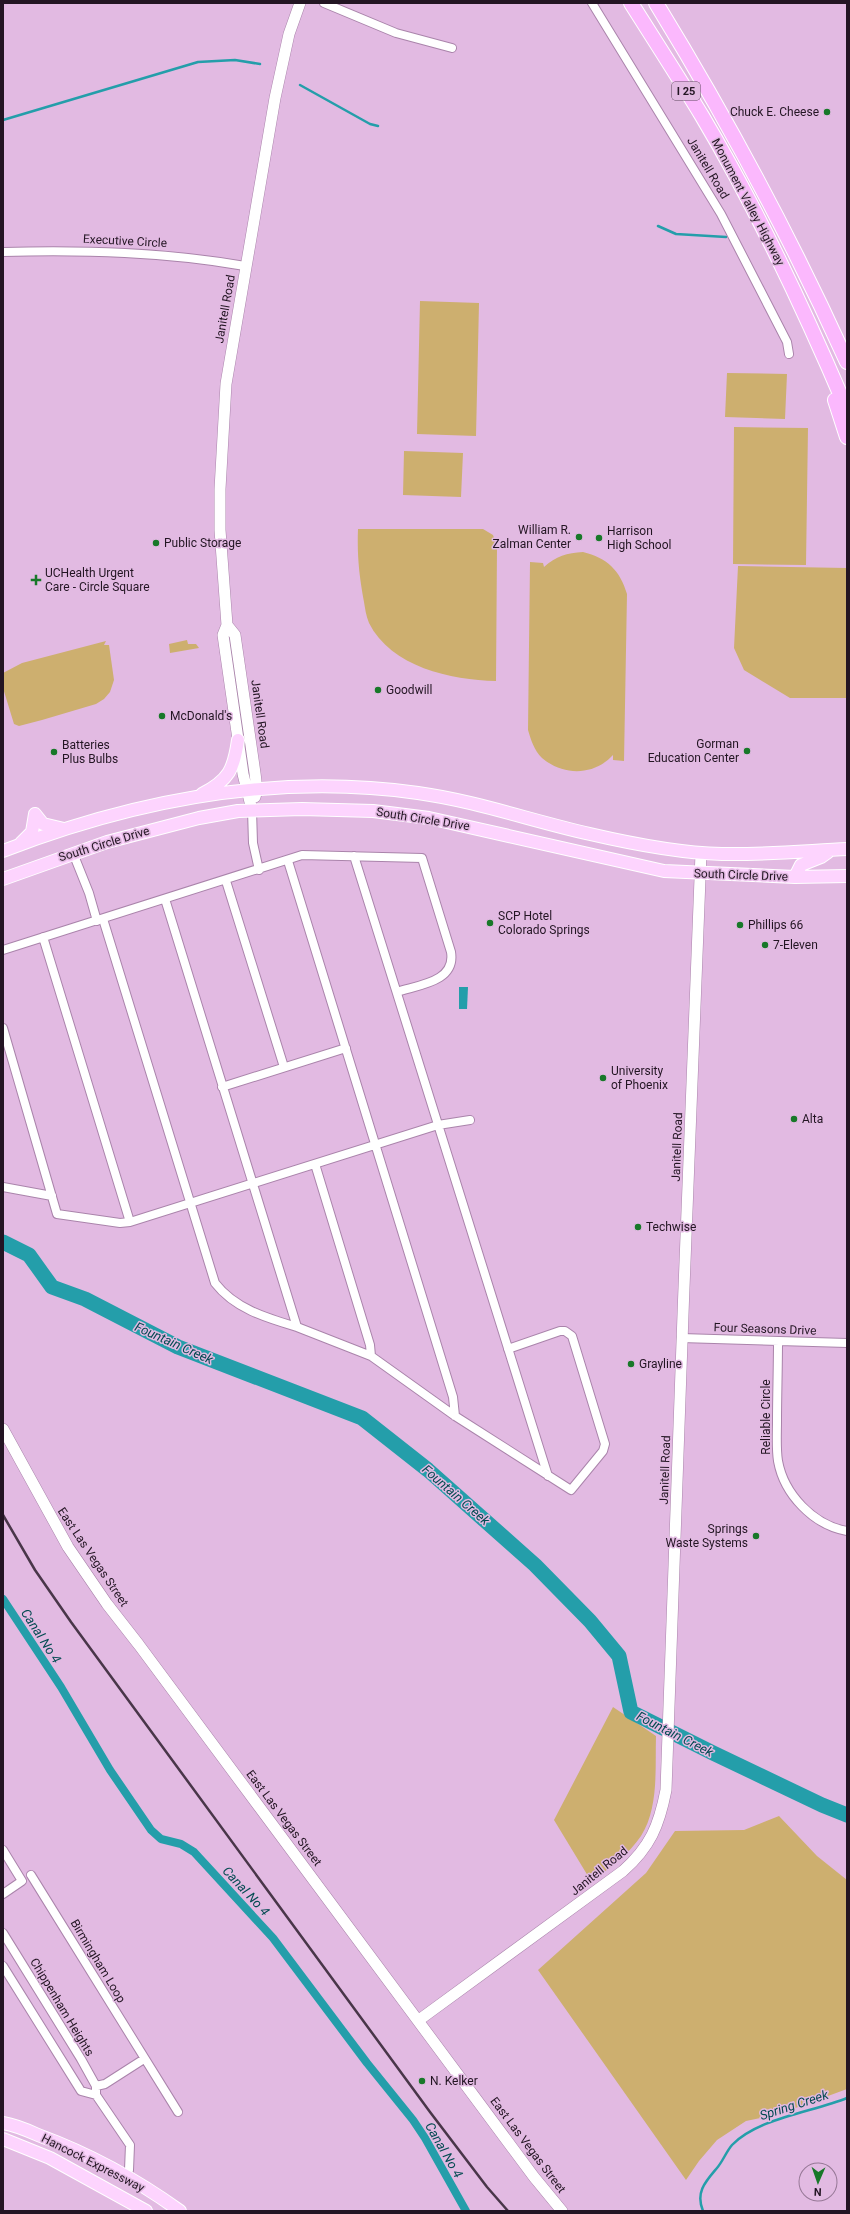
<svg xmlns="http://www.w3.org/2000/svg" width="850" height="2214" font-family="Roboto,sans-serif">
  <rect width="100%" height="100%" fill="#e2bae2"/>
  <path fill="#cdaf6f" d="M420,301L479,303L476,436L417,434Z
    M727,373L787,374L785,419L725,417Z
    M734,427L808,428L806,565L733,564Z
    M404,451L463,453L461,497L403,495Z
    M358,529H483L493,535L497,547L496,681C451,680 391,667 369,623C366,616 365,608 364,602C359,575 357,555 358,529Z
    M583,552C607,558 620,570 627,594L624,761L613,760V755C594,776 563,776 542,758C534,750 531,740 528,730L530,562L543,563L544,567C556,556 567,553 583,552Z
    M738,566L847,568V698H790L744,670L734,648Z
    M187,640L188,644H196L199,648L170,653L169,644Z
    M106,641L104,645H109L114,680L110,692L104,699L96,704L42,720L19,726L14,724L3,688V673L22,663Z
    M613,1707L656,1736C655,1768 659,1808 641,1836C629,1854 609,1869 591,1881L554,1820Z
    M779,1816L817,1856L847,1880V2089L779,2114L746,2121L717,2140L699,2161L686,2180L538,1970L646,1873L675,1831L744,1830Z"/>
  <path fill="#249eaa" d="M459,987H468L467,1009H459Z"/>
  <g fill="none" stroke-linecap="round" stroke-linejoin="round">
    <path stroke="#249eaa" stroke-width="2.5" d="M300,85L370,124L378,126
      M3,120L198,62L235,60L260,64
      M658,226L676,234L726,237
      M703,2211C695,2192 706,2181 717,2168C723,2161 726,2152 732,2145C758,2118 813,2112 847,2098"/>
    <path stroke="#249eaa" stroke-width="8" d="M3,1599L61,1687L110,1770L151,1830L161,1839L181,1844L194,1852L273,1938L367,2063L413,2120L425,2138L466,2211"/>
    <path stroke="#249eaa" stroke-width="15" d="M3,1242L29,1255L52,1287L85,1299L178,1347L362,1418L428,1470L535,1565L590,1621L619,1656L631,1712L713,1753L822,1805L847,1815"/>
    <g stroke="#aa84ab" stroke-width="10">
      <path id="street" d="M324,3L396,33L452,48
        M592,3L721,214L787,342L789,354
        M3,252C85,250 165,252 245,266
        M252,810L253,843L259,870
        M73,853L89,893L97,921
        M354,856L548,1476
        M288,861L453,1397L455,1416
        M226,881L284,1067
        M165,899L297,1327L371,1356L455,1416L571,1490L603,1451L605,1444L572,1336L565,1331H560L508,1349
        M103,919L215,1283C235,1309 267,1318 297,1327
        M43,937L130,1222
        M3,950L302,855L422,858L451,952C456,982 418,985 397,992
        M3,1028L57,1214L120,1223L130,1222L438,1125L470,1120
        M222,1087L346,1048
        M315,1164L370,1345L371,1356
        M3,1187L52,1196
        M681,1338L847,1343
        M778,1342C778,1368 777,1395 777,1421C777,1434 776,1448 778,1461C784,1494 813,1525 847,1531
        M3,1850L22,1881L3,1894
        M31,1875L178,2112
        M3,1933L81,2059L96,2086V2095L130,2145L129,2170L125,2177
        M3,1966L81,2091L96,2095
        M96,2086L105,2084L144,2059"/>
    </g>
    <g stroke="#aa84ab" stroke-width="12">
      <path id="secondary" d="M227,625L235,635L255,773L257,790L255,797
        M252,810L243,774L223,635L227,625L220,530V489L226,384L275,98L289,34L300,3
        M3,1429L68,1547L107,1604L139,1645L534,2177L562,2211
        M419,2020L623,1871C650,1847 659,1826 666,1790C678,1478 687,1165 701,853"/>
    </g>
    <g stroke="#fff" stroke-width="14">
      <path id="primary" d="M202,794C229,780 234,769 238,740
        M35,814L43,824L64,829
        M21,843L32,832L35,814
        M3,851C135,800 277,773 418,793C476,801 532,821 590,834C633,844 678,853 722,854C763,855 806,851 847,849
        M795,877L801,865L821,857L828,852
        M3,879L107,842L199,818L238,811L302,809L373,811L429,818L664,871L795,877L847,876
        M3,2123C15,2125 27,2130 38,2135C87,2153 137,2180 180,2211
        M3,2139L50,2158L146,2211"/>
    </g>
    <g stroke="#fff" stroke-width="16">
      <path id="highway" d="M631,3C655,41 679,78 702,116C758,210 804,309 847,410
        M656,3C727,119 791,238 847,362
        M835,400L847,437"/>
    </g>
    <use href="#street" stroke="#fff" stroke-width="8"/>
    <use href="#secondary" stroke="#fff" stroke-width="11"/>
    <use href="#primary" stroke="#fdd4fe" stroke-width="12"/>
    <use href="#highway" stroke="#fbb8fd" stroke-width="14"/>
    <path stroke="#493649" stroke-width="2.5" d="M3,1515L35,1570L71,1622L430,2112L487,2187L508,2211"/>
  </g>
  <g fill="#187829" stroke="#e2bae2" stroke-width="1.5">
    <circle cx="827" cy="112" r="4"/>
    <circle cx="579" cy="537" r="4"/>
    <circle cx="599" cy="538" r="4"/>
    <circle cx="156" cy="543" r="4"/>
    <path d="M34 574h4v4h4v4h-4v4h-4v-4h-4v-4h4z"/>
    <circle cx="378" cy="690" r="4"/>
    <circle cx="162" cy="716" r="4"/>
    <circle cx="747" cy="751" r="4"/>
    <circle cx="54" cy="752" r="4"/>
    <circle cx="490" cy="923" r="4"/>
    <circle cx="740" cy="925" r="4"/>
    <circle cx="765" cy="945" r="4"/>
    <circle cx="603" cy="1078" r="4"/>
    <circle cx="794" cy="1119" r="4"/>
    <circle cx="638" cy="1227" r="4"/>
    <circle cx="631" cy="1364" r="4"/>
    <circle cx="756" cy="1536" r="4"/>
    <circle cx="422" cy="2081" r="4"/>
  </g>
  <g text-anchor="middle" dominant-baseline="central" stroke-width="3" stroke-linejoin="round" paint-order="stroke">
    <rect fill="#e2bae2" stroke="#5c465c" stroke-width="1" x="672" y="82" width="28" height="18" rx="3"/>
    <g font-size="11" font-weight="bold" fill="#231523">
      <text x="686" y="91">I 25</text>
    </g>
    <g font-size="12" fill="#231523" stroke="#e2bae2" text-anchor="start">
      <text x="819" y="112" text-anchor="end">Chuck E. Cheese</text>
      <text x="571" y="530" text-anchor="end">William R.<tspan x="571" dy="14">Zalman Center</tspan></text>
      <text x="607" y="531">Harrison<tspan x="607" dy="14">High School</tspan></text>
      <text x="164" y="543">Public Storage</text>
      <text x="45" y="573">UCHealth Urgent<tspan x="45" dy="14">Care - Circle Square</tspan></text>
      <text x="386" y="690">Goodwill</text>
      <text x="170" y="716">McDonald's</text>
      <text x="739" y="744" text-anchor="end">Gorman<tspan x="739" dy="14">Education Center</tspan></text>
      <text x="62" y="745">Batteries<tspan x="62" dy="14">Plus Bulbs</tspan></text>
      <text x="498" y="916">SCP Hotel<tspan x="498" dy="14">Colorado Springs</tspan></text>
      <text x="748" y="925">Phillips 66</text>
      <text x="773" y="945">7-Eleven</text>
      <text x="611" y="1071">University<tspan x="611" dy="14">of Phoenix</tspan></text>
      <text x="802" y="1119">Alta</text>
      <text x="646" y="1227">Techwise</text>
      <text x="639" y="1364">Grayline</text>
      <text x="748" y="1529" text-anchor="end">Springs<tspan x="748" dy="14">Waste Systems</tspan></text>
      <text x="430" y="2081">N. Kelker</text>
    </g>
    <g font-size="12" fill="#231523" stroke="#e2bae2">
      <text transform="translate(708 168) rotate(59)">Janitell Road</text>
      <text transform="translate(748 202) rotate(62)">Monument Valley Highway</text>
      <text transform="translate(125 241) rotate(3)">Executive Circle</text>
      <text transform="translate(225 309) rotate(-80)">Janitell Road</text>
      <text transform="translate(260 714) rotate(82)">Janitell Road</text>
      <text transform="translate(423 819) rotate(9)">South Circle Drive</text>
      <text transform="translate(104 844) rotate(-17)">South Circle Drive</text>
      <text transform="translate(741 875) rotate(2)">South Circle Drive</text>
      <text transform="translate(677 1147) rotate(-88)">Janitell Road</text>
      <text transform="translate(765 1329) rotate(2)">Four Seasons Drive</text>
      <text transform="translate(766 1417) rotate(-90)">Reliable Circle</text>
      <text transform="translate(665 1470) rotate(-88)">Janitell Road</text>
      <text transform="translate(93 1557) rotate(56)">East Las Vegas Street</text>
      <text transform="translate(284 1818) rotate(53)">East Las Vegas Street</text>
      <text transform="translate(599 1871) rotate(-39)">Janitell Road</text>
      <text transform="translate(98 1961) rotate(59)">Birmingham Loop</text>
      <text transform="translate(62 2007) rotate(59)">Chippenham Heights</text>
      <text transform="translate(528 2145) rotate(53)">East Las Vegas Street</text>
      <text transform="translate(93 2163) rotate(27)">Hancock Expressway</text>
    </g>
    <g font-size="13" font-style="italic" fill="#034a51" stroke="#e2bae2">
      <text transform="translate(174 1343) rotate(24)">Fountain Creek</text>
      <text transform="translate(456 1495) rotate(41)">Fountain Creek</text>
      <text transform="translate(41 1636) rotate(57)">Canal No 4</text>
      <text transform="translate(675 1734) rotate(27)">Fountain Creek</text>
      <text transform="translate(246 1891) rotate(47)">Canal No 4</text>
      <text transform="translate(794 2105) rotate(-18)">Spring Creek</text>
      <text transform="translate(444 2150) rotate(60)">Canal No 4</text>
    </g>
  </g>
  <rect width="850" height="2214" fill="none" stroke="#231523" stroke-width="8"/>
  <g transform="translate(818 2182) rotate(182)"><circle r="19" fill="#e2bae2" stroke="#967896"/>
  <path d="M0-3L7 15L0 10L-7 15Z" fill="#187829"/>
  <text y="-6" font-size="11" font-weight="bold" text-anchor="middle" fill="#231523">N</text>
  </g>
</svg>
